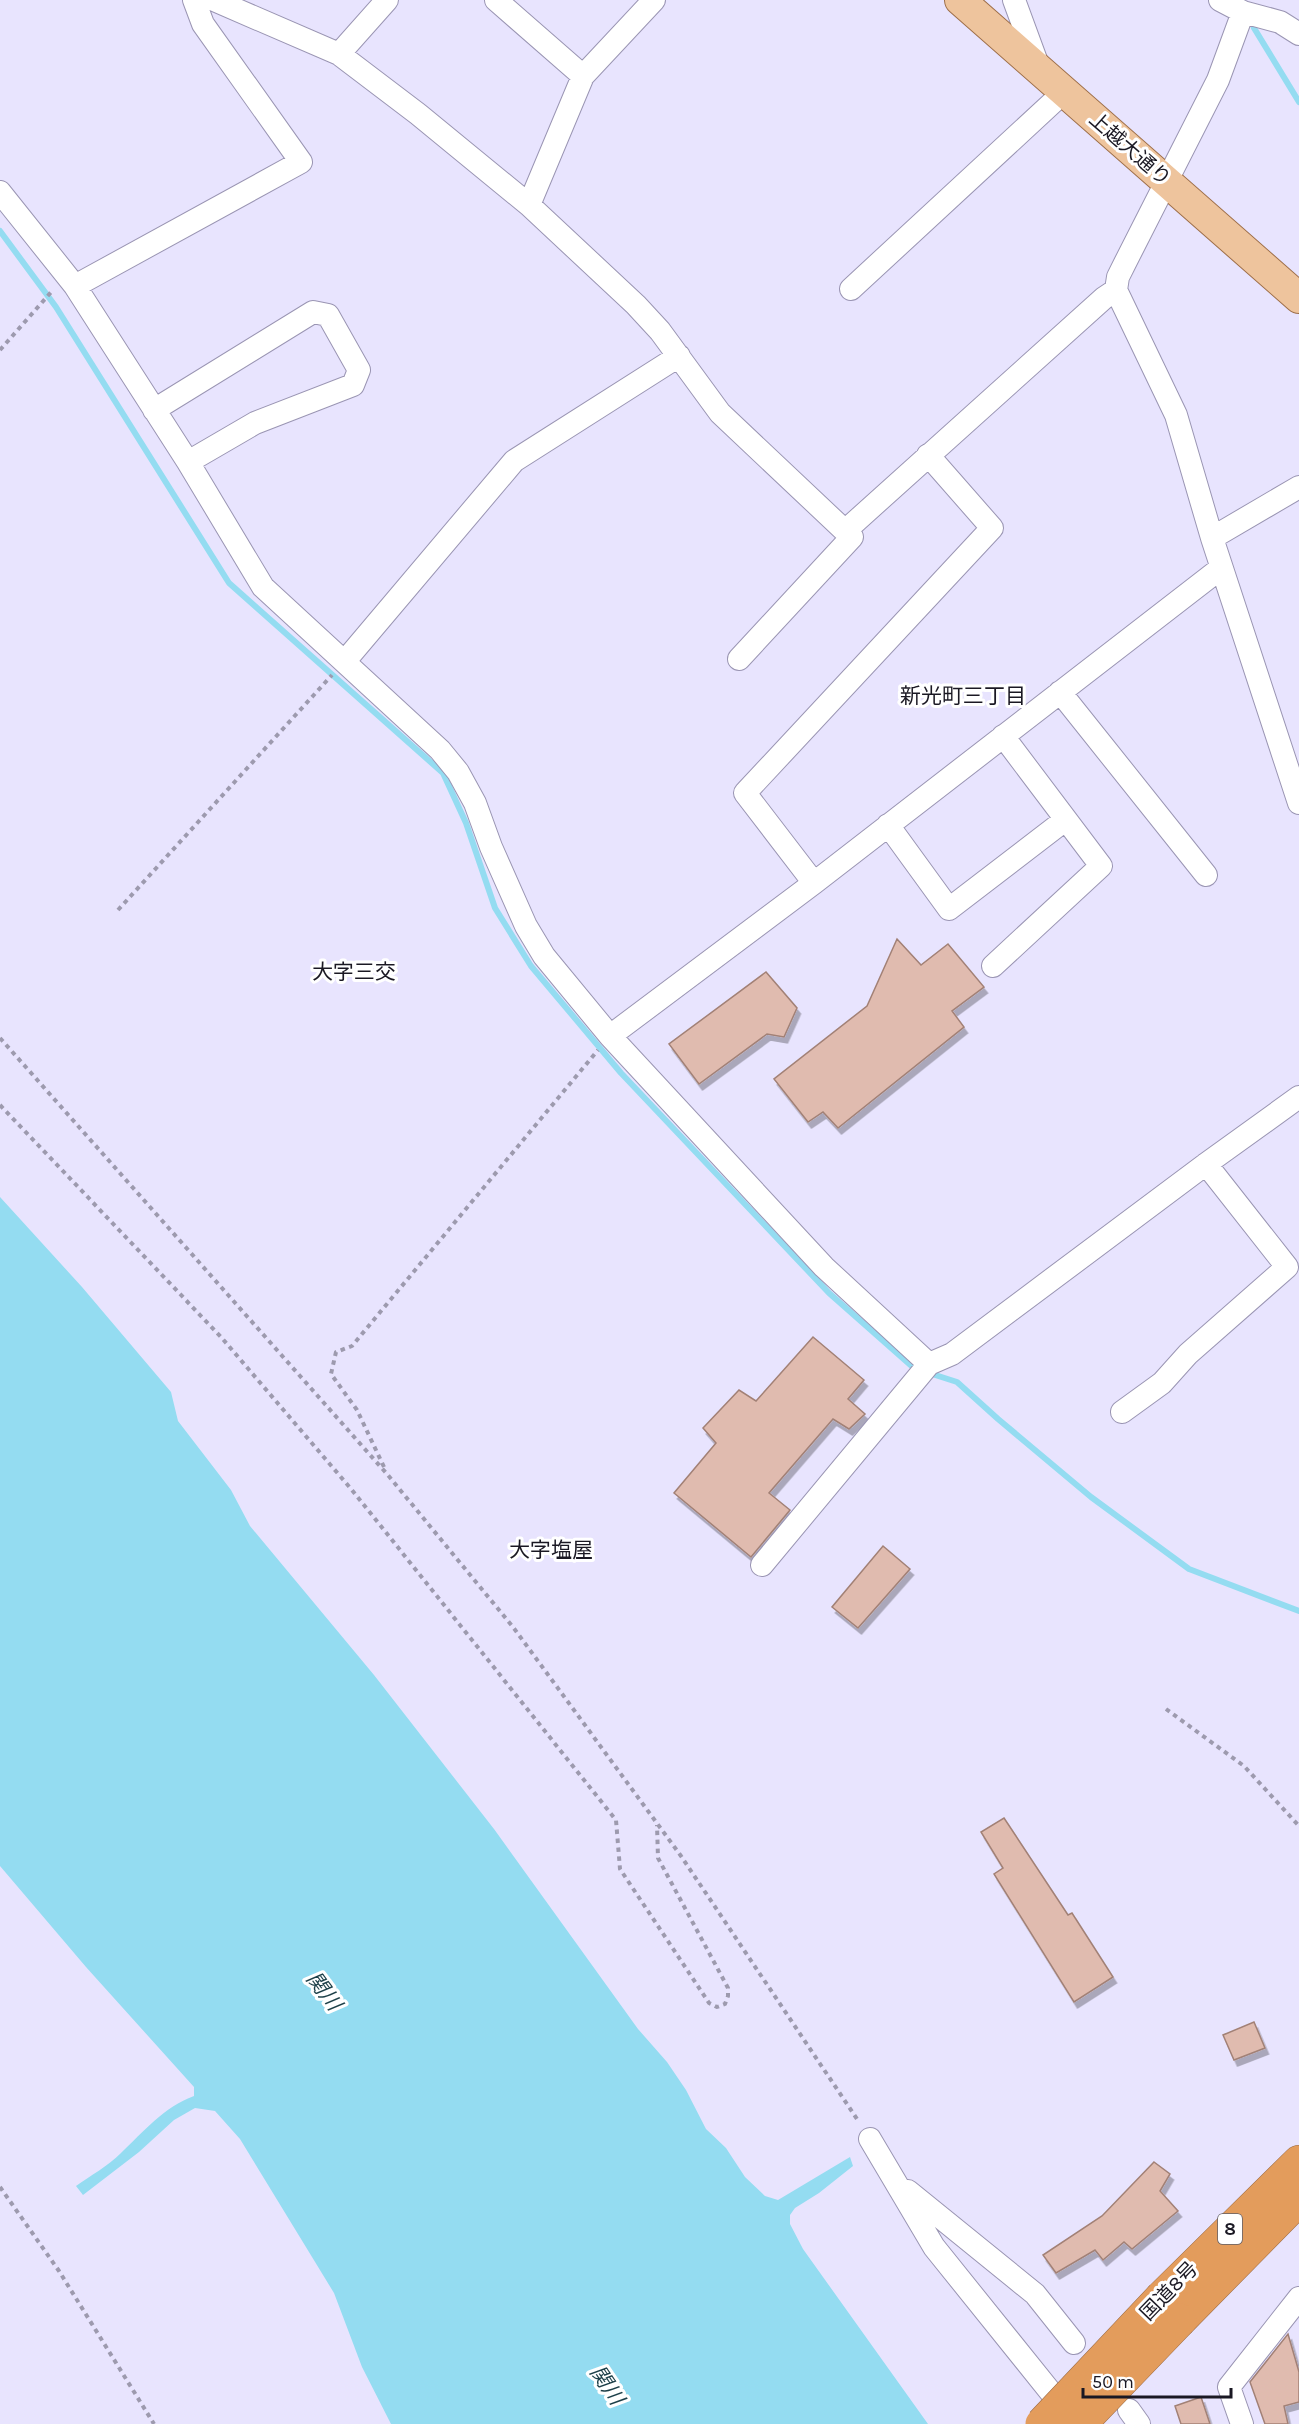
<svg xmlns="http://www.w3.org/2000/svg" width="1299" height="2424" font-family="Karla,'Noto Sans JP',sans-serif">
  <defs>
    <filter id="shadow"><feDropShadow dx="3.5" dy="6" stdDeviation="0" flood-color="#0004"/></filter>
  </defs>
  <rect width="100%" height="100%" fill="#e8e4fe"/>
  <path fill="#94dcf1" d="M0,1197L82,1287L171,1392L178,1421L231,1490L250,1526L374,1675L494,1829L638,2029L667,2062L686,2090L706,2129L726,2148L745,2177L765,2196L778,2200L850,2157L853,2166L819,2193L795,2208L790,2215V2224L803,2249L928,2424H391L362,2367L334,2293L240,2139L215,2111L195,2108L174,2120L139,2152L83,2195L76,2186C90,2176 108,2166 121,2153C143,2132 164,2107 194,2096V2087L86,1967L0,1866Z"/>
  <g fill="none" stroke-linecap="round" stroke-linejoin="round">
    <path stroke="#94dcf1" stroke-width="6" d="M1252,21L1254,28L1299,102
      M0,231L56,307L229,583L443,773L466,823L495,908L531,966L621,1073L829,1293L915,1369L919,1370
      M929,1373L957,1382L998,1419L1091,1497L1189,1569L1299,1611"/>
  </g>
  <path fill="#e0bbaf" stroke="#a28176" stroke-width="1.5" filter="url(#shadow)" d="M897,939L921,965L948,944L984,987L952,1011L964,1027L838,1128L823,1112L808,1122L774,1079L867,1006Z
    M766,972L797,1008L784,1037L767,1034L699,1084L669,1044Z
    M813,1337L864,1380L848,1399L865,1414L849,1429L833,1419L769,1493L790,1510L751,1557L674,1493L716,1443L703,1428L739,1390L756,1401Z
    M883,1546L910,1569L858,1628L832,1607Z
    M1004,1818L1068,1915L1072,1913L1113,1977L1074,2002L994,1874L1003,1868L981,1832Z
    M1254,2022L1265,2048L1234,2060L1223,2035Z
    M1154,2162L1170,2174L1160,2191L1178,2211L1132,2249L1124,2242L1103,2260L1095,2250L1056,2273L1043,2255L1102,2216Z
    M1288,2334L1299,2372V2402L1284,2406L1288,2424H1265L1250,2382Z
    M1201,2397L1210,2424H1181L1175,2406Z"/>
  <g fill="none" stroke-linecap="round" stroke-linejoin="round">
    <g stroke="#9a95b3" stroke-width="24">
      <path id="minor" d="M214,0L339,54L418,114L529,205L636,305L660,331L720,413L845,531L1104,298L1116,290
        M496,0L583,76
        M1014,0L1039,68
        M1220,0L1243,12L1280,22L1299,34
        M1243,12L1218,80L1125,263L1118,277L1116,290L1176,415L1212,538L1299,803
        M339,54L387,0
        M0,192L75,286L188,462L263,587L440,750L458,772L475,803L491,847L526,926L544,956L610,1036L824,1267L929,1364
        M529,205L583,76L654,0
        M75,286L301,162L203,24L194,0
        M851,289L1064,92
        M154,410L313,312L328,315L359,370L353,385L255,423L188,462
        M1212,538L1299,487
        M739,659L852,537L845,531
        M345,661L514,461L679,356
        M1060,692L1206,875
        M888,825L949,909L1065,820
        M814,883L745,793L992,528L928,455
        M993,966L1101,866L1003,736
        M610,1036L814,883L1221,568
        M1122,1412L1162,1383L1188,1354L1287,1267L1206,1164
        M762,1565L929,1364L952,1354L1206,1164L1299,1097
        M870,2139L934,2247L1061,2405
        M908,2191L1035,2294L1074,2343
        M1129,2410L1139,2424
        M1242,2424L1229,2387L1299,2298"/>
    </g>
    <g stroke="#9d6e48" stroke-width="32">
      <path id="major" d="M960,0L1299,298"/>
    </g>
    <g stroke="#9d6e48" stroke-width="34">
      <path id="highway" d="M1162,2297L1299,2162
        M1180,2320L1299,2199"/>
    </g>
    <path stroke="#9d9aae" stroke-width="4" stroke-dasharray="4.5 4.5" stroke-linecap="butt" d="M0,350L53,290
      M118,910L332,675
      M0,1038L387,1474L513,1627L681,1856L859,2122
      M0,1105L221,1337L352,1490L616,1820L620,1869L709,2003L717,2007L725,2004L728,1996V1988L658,1858L657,1825
      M384,1467L357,1410L331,1374L336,1352L352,1346L598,1050
      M1166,1709L1244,1766L1299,1826
      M0,2187L59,2271L154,2424"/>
    <use href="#minor" stroke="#fff" stroke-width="22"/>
    <use href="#major" stroke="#eec49d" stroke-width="30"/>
    <use href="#highway" stroke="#e39c5c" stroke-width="33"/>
    <g stroke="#9d6e48" stroke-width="34" stroke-linecap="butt">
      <path id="highway-bridge" d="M1042,2424L1162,2297
        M1080,2424L1180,2320"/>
    </g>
    <use href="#highway-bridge" stroke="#e39c5c" stroke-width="33"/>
  </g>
  <g text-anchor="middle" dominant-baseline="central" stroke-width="6" stroke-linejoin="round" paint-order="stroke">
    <rect fill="#fff" stroke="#5f5d65" stroke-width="1.5" x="1218" y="2214" width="24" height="30" rx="4.5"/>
    <g font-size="18" font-weight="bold" fill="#1a1823">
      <text x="1230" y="2229">8</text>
    </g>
    <g font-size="20" fill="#1a1823" stroke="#fff">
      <text transform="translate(1130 149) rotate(41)">上越大通り</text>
      <text transform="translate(1169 2291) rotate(-46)">国道8号</text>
    </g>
    <g font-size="21" fill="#1a1823" stroke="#fff">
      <text x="963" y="696">新光町三丁目</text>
      <text x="354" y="972">大字三交</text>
      <text x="551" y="1550">大字塩屋</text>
    </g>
    <g font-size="21" font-style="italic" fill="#1c3f48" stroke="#fff">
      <text transform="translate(324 1991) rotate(53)">関川</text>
      <text transform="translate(607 2385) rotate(56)">関川</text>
    </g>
  </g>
  <path d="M1083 2388v9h148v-9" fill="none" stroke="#1a1823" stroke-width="3"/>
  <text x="1092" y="2388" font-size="18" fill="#1a1823" stroke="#ffffff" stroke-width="4.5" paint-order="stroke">50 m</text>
</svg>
